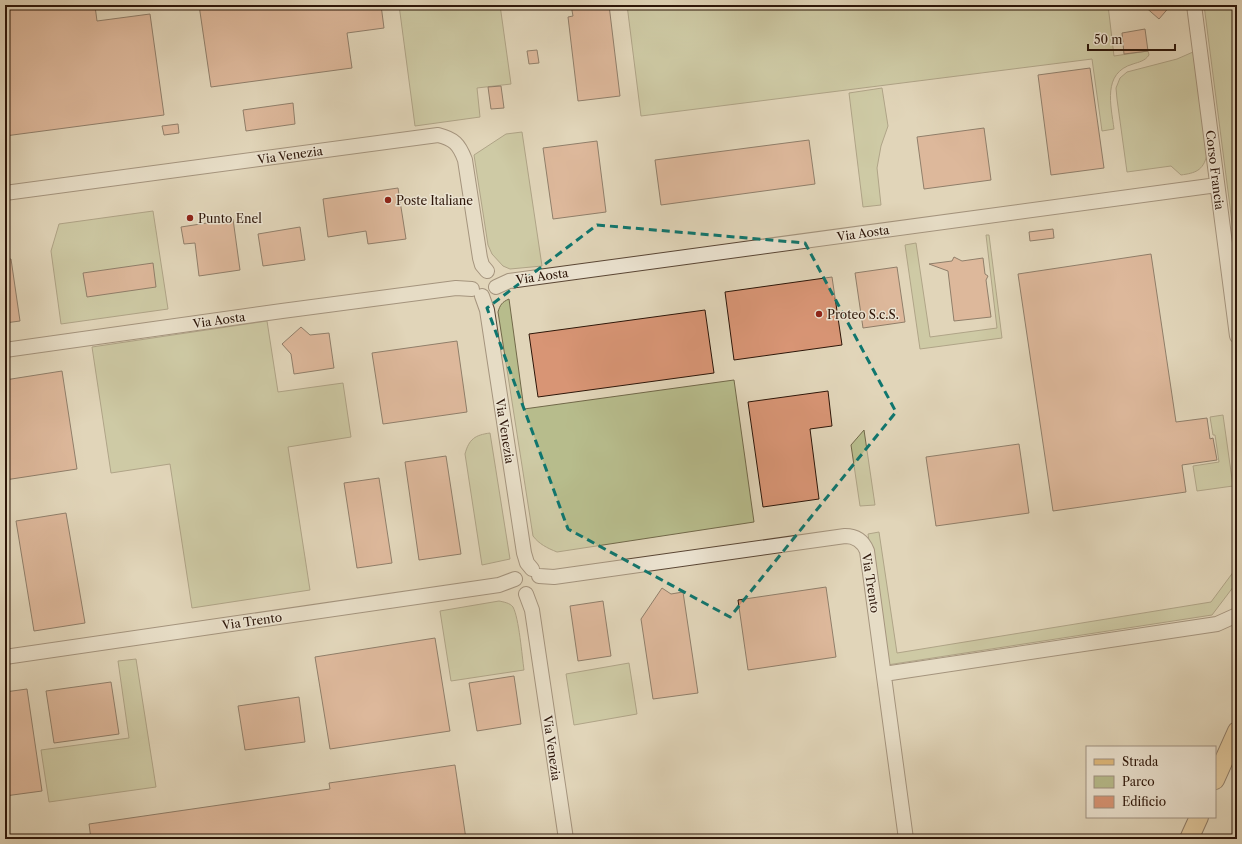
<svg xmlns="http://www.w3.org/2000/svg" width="1242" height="844" font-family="'Libre Caslon Text',serif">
  <rect width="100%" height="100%" fill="#e1d5b9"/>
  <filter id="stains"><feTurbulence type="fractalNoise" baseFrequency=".005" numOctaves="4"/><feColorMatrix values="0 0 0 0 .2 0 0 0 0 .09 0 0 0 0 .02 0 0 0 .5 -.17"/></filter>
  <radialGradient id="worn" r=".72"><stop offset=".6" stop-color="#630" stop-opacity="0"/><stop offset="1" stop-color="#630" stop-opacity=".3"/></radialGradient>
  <path fill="#b7bc8c" stroke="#72694a" d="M399,5H500L511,84L477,88L480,117L415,126Z
    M627,5H1108L1114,56L1148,51L1149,55C1145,61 1139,62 1133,64C1102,73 1111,105 1114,129L1102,131L1092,59L641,116Z
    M1204,5H1233L1237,35V261Z
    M1193,52L1207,155C1203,171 1195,173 1181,175L1171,166L1127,172L1117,99L1116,88L1120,78L1127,72L1177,59Z
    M882,88L888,126L881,146L877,168L881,205L863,207L849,93Z
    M522,132L542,266L510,269L503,266L492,254L488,245L474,155L506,134Z
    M153,211L168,309L61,324L51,251L59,224Z
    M986,235H989L1002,338L920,349L905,245L916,243L930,337L997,328Z
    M509,299L524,409L734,380L754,522L557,552C547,548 539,544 533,536L498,312C500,305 502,302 509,299Z
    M267,321L278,392L343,383L351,437L288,447L310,590L192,608L170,464L111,473L92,347Z
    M1223,415L1233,486L1197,491L1193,466L1219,462L1215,435H1213L1210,417Z
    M864,430L875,505L860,506L851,445Z
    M490,433L510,559L482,565L465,454C469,439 475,435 490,433Z
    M879,532L897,653L1211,602L1237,567V582L1212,615L887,665L868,534Z
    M499,601C504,602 510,603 513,607C519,618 522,656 524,670L451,681L440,611Z
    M136,659L156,787L49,802L41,750L129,738L118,661Z
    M629,663L637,714L574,725L566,674Z"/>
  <path fill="#d89575" stroke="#2d1609" d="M5,5H87L88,7L95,6L97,21L150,14L164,115L5,136Z
    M199,5H381L384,28L347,33L352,68L211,87Z
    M571,5H609L620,96L578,101L568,17L573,16Z
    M1143,5H1171L1159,19Z
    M1145,29L1148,51L1124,54L1122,33Z
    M537,50L539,63L529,64L527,51Z
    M1090,68L1104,168L1051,175L1038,75Z
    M501,86L504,108L491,109L488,87Z
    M293,103L295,124L246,131L243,110Z
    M178,124L179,133L164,135L162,126Z
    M984,128L991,180L924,189L917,137Z
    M809,140L815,184L661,205L655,160Z
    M597,141L606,212L553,219L543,148Z
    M398,188L406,239L368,244L366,231L328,237L323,199Z
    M233,219L240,270L199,276L195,243L184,244L181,227Z
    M300,227L305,260L263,266L258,234Z
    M1053,229L1054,238L1030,241L1029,232Z
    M1151,254L1176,422L1207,418L1210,439L1213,438L1217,460L1182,465L1186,492L1053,511L1018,274Z
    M954,257L962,261L983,258L985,274L988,276L986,280L991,317L954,321L948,271L929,264L952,261Z
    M5,259H11L20,321L5,323Z
    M153,263L156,287L87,297L83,273Z
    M897,267L905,322L863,328L855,273Z
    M832,277L842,345L734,360L725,292Z
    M705,310L714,373L538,397L529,334Z
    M301,327L310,335L329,333L334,368L294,374L291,354L282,344Z
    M457,341L467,412L383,424L372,353Z
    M62,371L77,469L5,480V380Z
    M828,391L832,426L810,429L819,499L763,507L748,402Z
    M1019,444L1029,513L936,526L926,457Z
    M446,456L461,554L419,560L405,462Z
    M379,478L392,563L357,568L344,483Z
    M66,513L85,623L34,631L16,521Z
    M826,587L836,657L748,670L738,600Z
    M662,588L671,594L683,592L698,693L653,699L641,619Z
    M603,601L611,656L578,661L570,606Z
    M435,638L450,731L330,749L315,657Z
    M514,676L521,724L477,731L469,683Z
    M111,682L119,734L54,743L46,691Z
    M27,689L42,791L5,796V692Z
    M299,697L305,742L245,750L238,706Z
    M455,765L466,839H91L89,824L330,789L329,783Z"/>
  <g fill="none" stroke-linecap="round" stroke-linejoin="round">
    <g stroke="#5a4635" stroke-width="16">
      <path id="minor" d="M1194,5L1237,336
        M5,193L438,135C454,139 459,144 465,160L480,258L482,265L487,271
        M496,287L509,281L1217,185
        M482,296L487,310L524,553L527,563L532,569
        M5,350L282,311L456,288L472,289
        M539,576L554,577L845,536C856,536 863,541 867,551L906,839
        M526,594L532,610L566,839
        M5,657L499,585L515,579
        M884,674L1217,624L1237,615"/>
    </g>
    <g stroke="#2d1609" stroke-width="20">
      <path id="major" d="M1215,780L1237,731
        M1189,839L1199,817"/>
    </g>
    <use href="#minor" stroke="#ece4d2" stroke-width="14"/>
    <use href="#major" stroke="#e0ba7c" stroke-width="18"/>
  </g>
  <path d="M0 0H1242V844H0ZM597,225L805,243L896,412L730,617L568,529L487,308Z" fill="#e1d5b9" fill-opacity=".55" fill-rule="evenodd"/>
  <path fill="none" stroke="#0f766e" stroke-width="3" stroke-dasharray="8 5" stroke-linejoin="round" d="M597,225L805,243L896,412L730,617L568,529L487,308Z"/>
  <g fill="#8f2418" stroke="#ece4d2" stroke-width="1.5">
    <circle cx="388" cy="200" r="4"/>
    <circle cx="190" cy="218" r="4"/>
    <circle cx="819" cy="314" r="4"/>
  </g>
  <g text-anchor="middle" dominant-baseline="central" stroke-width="3" stroke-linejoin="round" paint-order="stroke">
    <g font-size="12" fill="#2d1609" stroke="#ece4d2">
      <text transform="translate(290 155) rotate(-8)">Via Venezia</text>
      <text transform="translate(1215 170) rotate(83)">Corso Francia</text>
      <text transform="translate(863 233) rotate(-8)">Via Aosta</text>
      <text transform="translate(542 276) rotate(-8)">Via Aosta</text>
      <text transform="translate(219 320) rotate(-8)">Via Aosta</text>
      <text transform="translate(505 431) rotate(81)">Via Venezia</text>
      <text transform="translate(871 583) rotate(81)">Via Trento</text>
      <text transform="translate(252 621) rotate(-8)">Via Trento</text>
      <text transform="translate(552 748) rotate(82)">Via Venezia</text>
    </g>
    <g font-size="12" fill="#2d1609" stroke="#ece4d2" text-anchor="start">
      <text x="396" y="200">Poste Italiane</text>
      <text x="198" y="218">Punto Enel</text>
      <text x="827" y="314">Proteo S.c.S.</text>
    </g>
  </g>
  <rect width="1242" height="844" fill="none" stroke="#e1d5b9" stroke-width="20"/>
  <rect x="6" y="6" width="1230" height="832" fill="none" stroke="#2d1609" stroke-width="2"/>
  <rect x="10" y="10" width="1222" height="824" fill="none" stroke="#2d1609"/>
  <rect x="1086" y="746" width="130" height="72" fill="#ece4d2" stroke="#a09282"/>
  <rect x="1094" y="759" width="20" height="6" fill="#e0ba7c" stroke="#a09282"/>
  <text x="1122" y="766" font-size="12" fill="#2d1609">Strada</text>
  <rect x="1094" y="776" width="20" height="12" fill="#b7bc8c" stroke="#a09282"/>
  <text x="1122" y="786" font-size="12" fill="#2d1609">Parco</text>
  <rect x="1094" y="796" width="20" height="12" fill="#d89575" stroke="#a09282"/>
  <text x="1122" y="806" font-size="12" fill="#2d1609">Edificio</text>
  <path d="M1088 44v6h87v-6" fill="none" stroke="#2d1609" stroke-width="2"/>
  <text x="1094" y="44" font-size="12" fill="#2d1609" stroke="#ece4d2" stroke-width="3" paint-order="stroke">50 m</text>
  <rect width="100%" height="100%" filter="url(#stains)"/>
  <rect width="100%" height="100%" fill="url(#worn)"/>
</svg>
